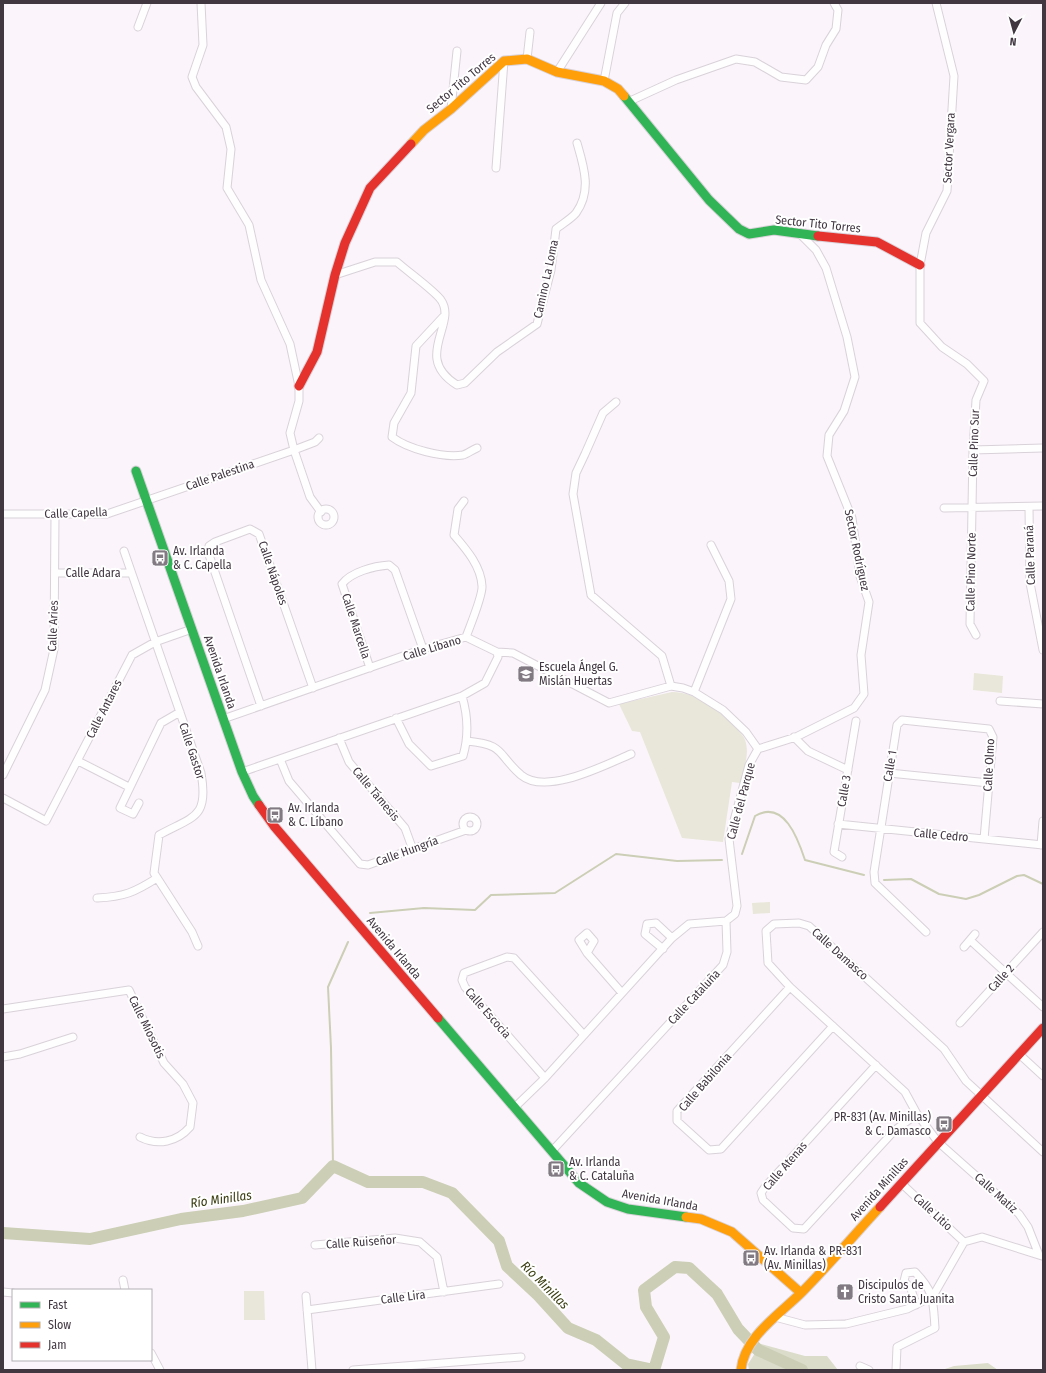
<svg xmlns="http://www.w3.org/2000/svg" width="1046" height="1373" font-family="'Fira Sans Condensed',sans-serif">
  <rect width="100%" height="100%" fill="#fbf5fb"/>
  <path fill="#e8e7d9" d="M974,673L1003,676L1002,693L973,690Z
    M672,692C699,693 715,708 733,725C737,730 743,734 745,740C750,753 744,769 740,783L732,782L723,842L682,838L640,732L632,731L619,704Z
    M770,902V913L753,914L752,903Z
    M244,1291H264L265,1320H244Z"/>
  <path fill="#dcdccb" d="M761,1344L805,1356H827L838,1370H749L748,1364Z
    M988,1363L998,1370H942L954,1366Z"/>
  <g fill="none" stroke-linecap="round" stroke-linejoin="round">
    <path stroke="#ccceb6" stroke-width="2" d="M742,854L755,816C784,799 798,839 805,860L864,875
      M884,880L911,879L939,894L966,899L979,895L1017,876L1024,875L1043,884
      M370,913L424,908L475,910L491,895L555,893L616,854L677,861L722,860
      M333,1166L331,1048L328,987L348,942"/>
    <path stroke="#ccceb6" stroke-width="12" d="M3,1233L90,1239L181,1219L243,1211L302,1198L333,1166L368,1182H423L452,1193L499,1241L507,1266L537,1294L568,1328L596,1340L626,1364L654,1370L664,1337L646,1307L644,1290L675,1267L689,1268L717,1294L738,1329L758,1350L802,1370"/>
    <g stroke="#d9d2d9" stroke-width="9">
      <path id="street" d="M201,3L203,45L192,77L196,87L226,127L231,149L227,188L249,225L261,280L290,344L299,386V401L290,433L294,450L310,497L321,512
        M936,3L954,76L947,191L926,233L920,265V323L942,347L967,364L984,381L976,400L973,450L970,624L976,635
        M138,27L147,3
        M527,59L530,32
        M557,72L601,3
        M604,81L617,13L625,3
        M630,101L676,80L736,59L755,62L781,77L806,80L818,67L826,45L836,29L838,10L834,3
        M451,109L457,51
        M496,168L504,61
        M335,275L375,262H397C407,271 435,291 441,300C458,324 412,357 457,385L465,383L497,352L537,324L551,270L556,229C562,224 571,219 576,213C592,191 584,167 577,143
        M443,317L416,346L411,393L394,423L392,437C408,449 442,458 463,455C467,454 472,450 477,448
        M616,402L603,413L585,454L576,473L573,494L591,595L662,656L671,686
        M973,450L1043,448
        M464,501L458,509L454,535C466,549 481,566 482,586C483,595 470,626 466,637
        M1029,507L1030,583L1043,650
        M944,508L1043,506
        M318 517a8 8 0 1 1 16 0a8 8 0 1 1-16 0Z
        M3,514H107L294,450L315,442L319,438
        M124,551L201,773C209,818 194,816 159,835L154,873L192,932L198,946
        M55,573H131
        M497,652L513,653L609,703L671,686L683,688L694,692L723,710L746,732L758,749
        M370,668L342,584C351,572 374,566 389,565L395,570L423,649
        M694,692L731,599L729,581L711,545
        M1000,701L1043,704
        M261,706L208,552L209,546L215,542L250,529L259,534L313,688
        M396,718L409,744L431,766L463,756C469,735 468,716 462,696
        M223,719L423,649L466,637L497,652L498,657L485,683L462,696L242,772
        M794,737L808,751L848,770
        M339,738L349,762L405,828L413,850
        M467,741C506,745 496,753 521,775C546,796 605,765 631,754
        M758,749L796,737L854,708L864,694L861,655L869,602L860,576L852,518L827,456L829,435L844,411L855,377L847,337L826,268L816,250L800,234
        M280,759L289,781L360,864L368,865L466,830
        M78,761L129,787
        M889,773L989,783
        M3,775L45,690L54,649L55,515
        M3,798L46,821L132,655L155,642L192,629
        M139,803L133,814L120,808L161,723L180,712
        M463 824a7 7 0 1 1 14 0a7 7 0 1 1-14 0Z
        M838,824L1043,845
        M1041,845L1043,821
        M842,857L834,852L856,721
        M97,898C124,897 135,892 157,878
        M726,921L735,914L737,906L729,839L749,765L758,749
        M926,932L875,883L874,872L897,725L902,720L989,729L993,737L984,839
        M970,940L1043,1007
        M964,947L975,934
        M663,949L645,934L647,924L656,923L672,938
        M587,953L594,941L587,933L579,940L587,953L622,993
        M790,987L677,1111V1121L709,1150L721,1149L833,1026
        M3,1009L129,990L164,1063L183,1084L193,1103L190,1127C177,1142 158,1146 140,1137
        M960,1023L1043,932
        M1019,1054L1043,1076
        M3,1057L20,1054L73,1037
        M876,1065L765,1187L761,1193L763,1200L793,1228L804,1229L895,1130L917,1114
        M545,1078L465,987L462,980L464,973L507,957L514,958L584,1035
        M514,1108L545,1078L672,938L689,924L726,921
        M552,1151L723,965L727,952L726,921
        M901,1183L964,1242
        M315,1245L395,1238L420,1242L437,1257L444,1292
        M1039,1255L1028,1227L1019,1214L938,1142L917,1114L905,1092L790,987L768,963L766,931L774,924L799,923L809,926L944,1049L966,1081L1043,1152
        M123,1280L125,1290
        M3,1292L13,1293
        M306,1296L312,1370
        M307,1310L499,1284
        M775,1317L805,1325L846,1324L907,1309L933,1296L964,1242L982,1237L1042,1256
        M151,1353L160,1370
        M860,1366L869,1370
        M353,1370L521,1357
        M896,1370L897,1347L935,1328C933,1302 935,1292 915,1272L906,1273L904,1281L911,1289L916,1305"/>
    </g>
    <g stroke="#d9d2d9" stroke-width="11">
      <path id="fast" d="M624,96L709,200L739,229L749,234L774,230L818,236
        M136,471L242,772L253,796L259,805
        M438,1018L579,1183L607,1202L628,1209L686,1217"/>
    </g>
    <g stroke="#d9d2d9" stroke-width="11">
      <path id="slow" d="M411,144L424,130L451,109L504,61L527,59L557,72L604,81L618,89L624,96
        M686,1217L701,1219L732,1232L801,1293
        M741,1370C744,1337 780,1314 802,1292C829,1265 854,1235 880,1207"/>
    </g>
    <g stroke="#d9d2d9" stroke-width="11">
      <path id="jam" d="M818,236L877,242L920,265
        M299,386L317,352L335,275L345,243L370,188L411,144
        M259,805L274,826L438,1018
        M880,1207L1043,1028"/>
    </g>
    <use href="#street" stroke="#fefefe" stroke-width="7"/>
    <use href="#fast" stroke="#30b455" stroke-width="9"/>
    <use href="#slow" stroke="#ff9f0a" stroke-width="9"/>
    <use href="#jam" stroke="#e5322d" stroke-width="9"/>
  </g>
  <defs>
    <g id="bus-square" transform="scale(0.9)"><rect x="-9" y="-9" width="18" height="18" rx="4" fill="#827a82" stroke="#fff"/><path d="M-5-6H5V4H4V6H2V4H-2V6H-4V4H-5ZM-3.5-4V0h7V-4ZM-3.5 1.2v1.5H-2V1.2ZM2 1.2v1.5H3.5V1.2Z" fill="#fff"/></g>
    <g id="school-square" transform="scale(0.9)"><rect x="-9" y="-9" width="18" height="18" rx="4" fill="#827a82" stroke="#fff"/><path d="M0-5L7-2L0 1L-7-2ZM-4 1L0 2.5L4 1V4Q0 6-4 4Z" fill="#fff"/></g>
    <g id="church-square" transform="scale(0.9)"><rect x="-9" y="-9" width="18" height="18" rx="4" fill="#827a82" stroke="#fff"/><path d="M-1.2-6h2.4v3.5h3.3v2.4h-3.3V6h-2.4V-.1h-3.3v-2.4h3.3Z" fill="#fff"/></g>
  </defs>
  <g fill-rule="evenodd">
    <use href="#bus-square" x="160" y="558"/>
    <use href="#school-square" x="526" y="674"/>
    <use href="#bus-square" x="275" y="815"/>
    <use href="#bus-square" x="944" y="1124"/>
    <use href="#bus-square" x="556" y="1169"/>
    <use href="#bus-square" x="751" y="1258"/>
    <use href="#church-square" x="845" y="1292"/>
  </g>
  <g text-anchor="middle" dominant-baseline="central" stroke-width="4" stroke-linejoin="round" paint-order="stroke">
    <g font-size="12" fill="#413741" stroke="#fff">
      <text transform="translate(461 83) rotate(-40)">Sector Tito Torres</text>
      <text transform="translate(949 148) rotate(-87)">Sector Vergara</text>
      <text transform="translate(818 224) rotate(6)">Sector Tito Torres</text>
      <text transform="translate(546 279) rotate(-78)">Camino La Loma</text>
      <text transform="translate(974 443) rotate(-88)">Calle Pino Sur</text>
      <text transform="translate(220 475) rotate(-19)">Calle Palestina</text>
      <text transform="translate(76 513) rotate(-2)">Calle Capella</text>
      <text transform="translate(857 550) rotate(78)">Sector Rodríguez</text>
      <text transform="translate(1030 555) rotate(-92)">Calle Paraná</text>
      <text transform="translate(971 572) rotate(-89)">Calle Pino Norte</text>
      <text x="93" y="573">Calle Adara</text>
      <text transform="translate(273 573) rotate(71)">Calle Nápoles</text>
      <text transform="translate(53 626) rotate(-88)">Calle Aries</text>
      <text transform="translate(356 626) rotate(72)">Calle Marcella</text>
      <text transform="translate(432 648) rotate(-17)">Calle Líbano</text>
      <text transform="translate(220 672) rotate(71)">Avenida Irlanda</text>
      <text transform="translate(104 709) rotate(-63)">Calle Antares</text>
      <text transform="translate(192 751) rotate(72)">Calle Gastor</text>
      <text transform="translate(989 765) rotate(-87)">Calle Olmo</text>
      <text transform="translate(890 766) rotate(-80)">Calle 1</text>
      <text transform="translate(844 791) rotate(-80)">Calle 3</text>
      <text transform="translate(376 794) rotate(50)">Calle Támesis</text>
      <text transform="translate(741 801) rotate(-75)">Calle del Parque</text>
      <text transform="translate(941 835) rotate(5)">Calle Cedro</text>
      <text transform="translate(407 851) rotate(-20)">Calle Hungría</text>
      <text transform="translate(394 948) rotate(50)">Avenida Irlanda</text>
      <text transform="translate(840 954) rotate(42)">Calle Damasco</text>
      <text transform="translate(1001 978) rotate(-48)">Calle 2</text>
      <text transform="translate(694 997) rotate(-47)">Calle Cataluña</text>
      <text transform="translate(488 1013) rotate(49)">Calle Escocia</text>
      <text transform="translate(147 1027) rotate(64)">Calle Miosotis</text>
      <text transform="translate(705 1082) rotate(-49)">Calle Babilonia</text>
      <text transform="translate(785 1166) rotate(-49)">Calle Atenas</text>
      <text transform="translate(879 1189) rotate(-48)">Avenida Minillas</text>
      <text transform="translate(996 1193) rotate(42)">Calle Matiz</text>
      <text transform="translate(660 1200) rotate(10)">Avenida Irlanda</text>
      <text transform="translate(933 1212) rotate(43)">Calle Litio</text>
      <text transform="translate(361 1242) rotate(-4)">Calle Ruiseñor</text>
      <text transform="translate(403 1297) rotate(-7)">Calle Lira</text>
    </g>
    <g font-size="12" fill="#413741" stroke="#fff" text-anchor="start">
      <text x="173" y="551">Av. Irlanda<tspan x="173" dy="14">&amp; C. Capella</tspan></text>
      <text x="539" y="667">Escuela Ángel G.<tspan x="539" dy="14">Mislán Huertas</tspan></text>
      <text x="288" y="808">Av. Irlanda<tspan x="288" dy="14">&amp; C. Líbano</tspan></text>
      <text x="931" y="1117" text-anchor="end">PR-831 (Av. Minillas)<tspan x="931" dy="14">&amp; C. Damasco</tspan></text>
      <text x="569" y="1162">Av. Irlanda<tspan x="569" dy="14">&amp; C. Cataluña</tspan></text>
      <text x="764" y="1251">Av. Irlanda &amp; PR-831<tspan x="764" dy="14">(Av. Minillas)</tspan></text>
      <text x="858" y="1285">Discipulos de<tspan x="858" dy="14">Cristo Santa Juanita</tspan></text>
    </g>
    <g font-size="13" font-style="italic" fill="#383b0e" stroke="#fff">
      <text transform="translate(221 1199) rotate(-8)">Río Minillas</text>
      <text transform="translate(545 1285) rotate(45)">Río Minillas</text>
    </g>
  </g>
  <rect width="1046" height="1373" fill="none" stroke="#413741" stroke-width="8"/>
  <rect x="12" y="1289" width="140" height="72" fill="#ffffff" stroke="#b3afb3"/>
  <rect x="20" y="1302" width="20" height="6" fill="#30b455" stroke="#b3afb3"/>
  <text x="48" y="1309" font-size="12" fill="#413741">Fast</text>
  <rect x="20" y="1322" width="20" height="6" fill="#ff9f0a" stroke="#b3afb3"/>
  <text x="48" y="1329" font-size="12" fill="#413741">Slow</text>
  <rect x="20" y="1342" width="20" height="6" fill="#e5322d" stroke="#b3afb3"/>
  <text x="48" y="1349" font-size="12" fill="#413741">Jam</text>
  <g transform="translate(1014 32) rotate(186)" stroke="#ffffff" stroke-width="3" paint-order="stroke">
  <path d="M0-3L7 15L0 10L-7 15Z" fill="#413741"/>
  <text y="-6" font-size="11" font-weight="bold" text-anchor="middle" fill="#413741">N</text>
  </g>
</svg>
